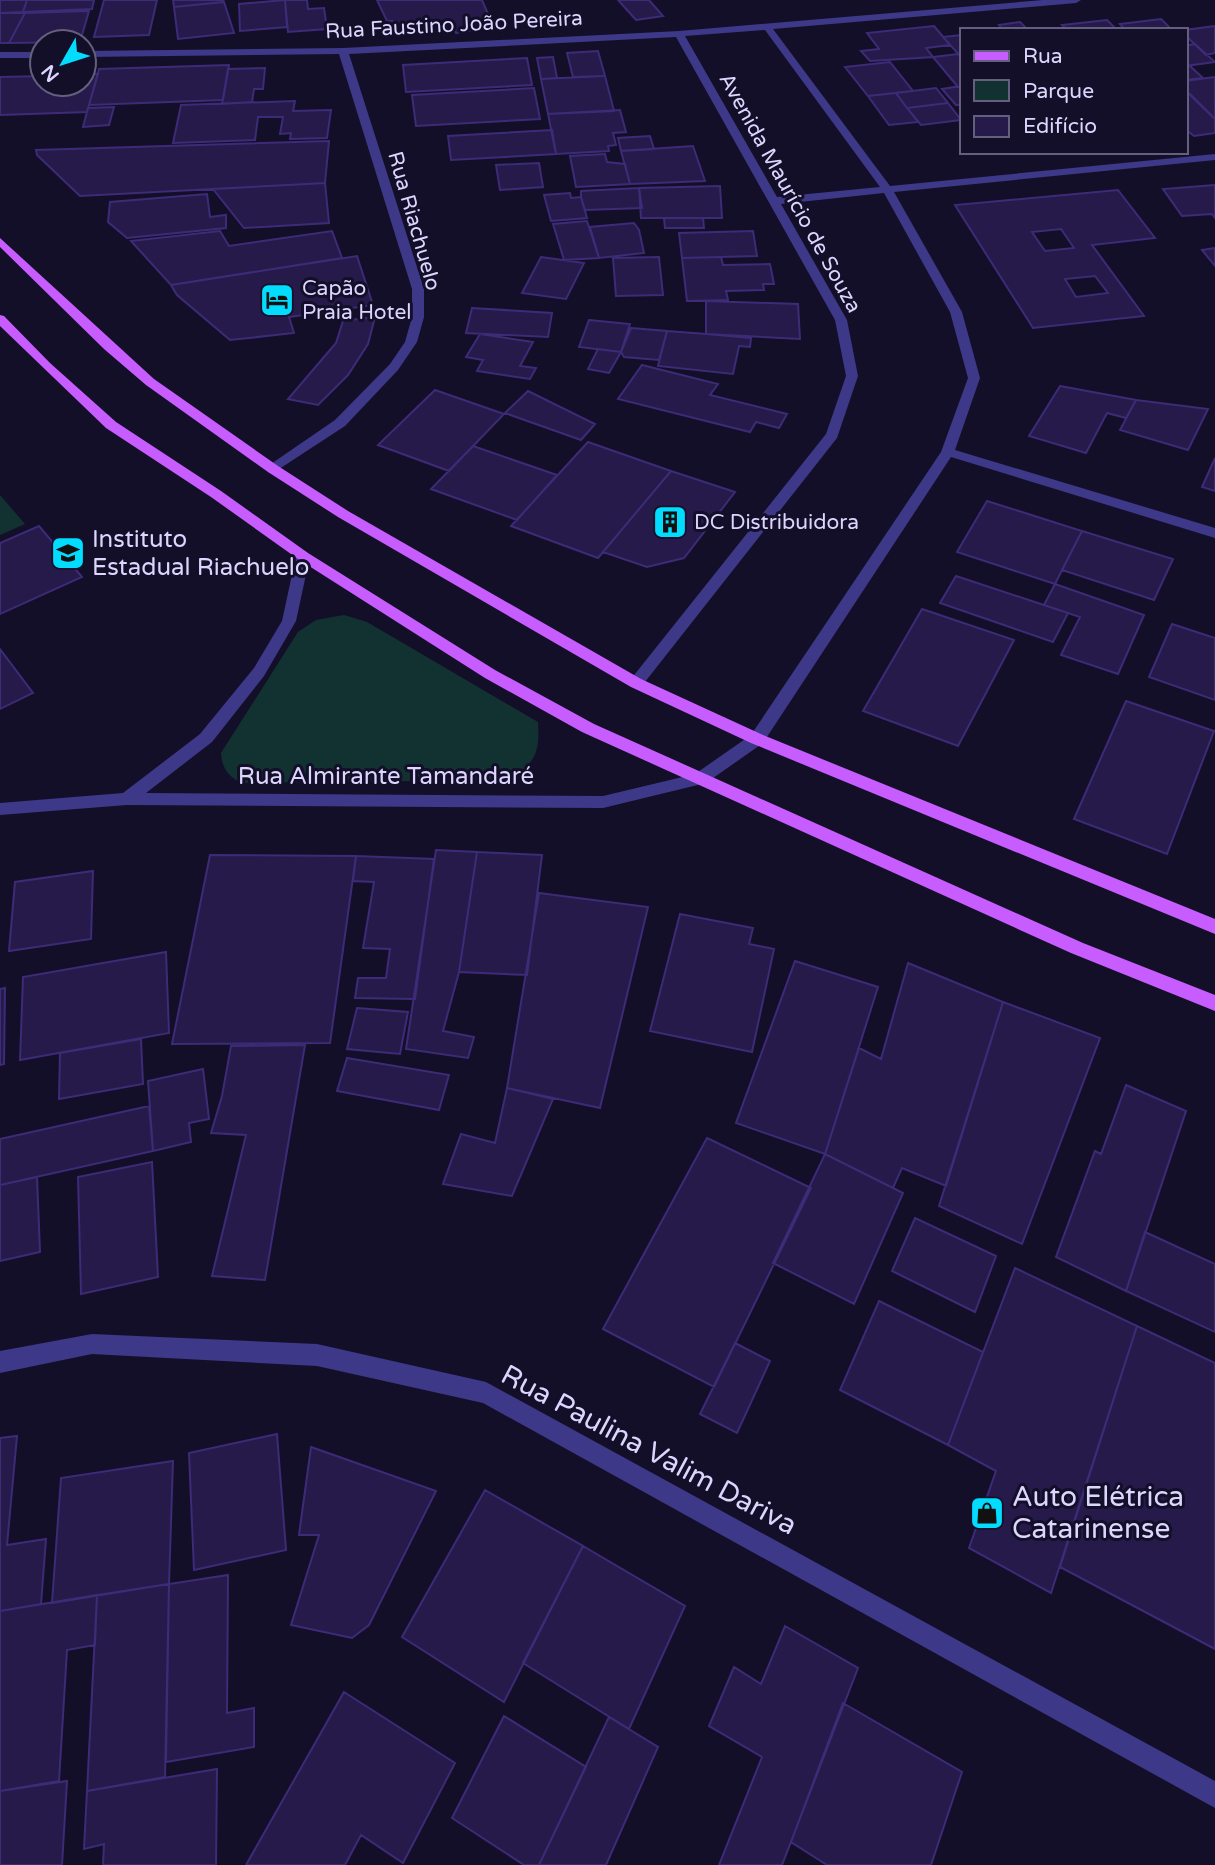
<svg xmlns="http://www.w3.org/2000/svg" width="1215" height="1865" font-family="'Varela Round',sans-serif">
  <rect width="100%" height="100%" fill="#140f28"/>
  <path fill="#123232" d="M0,495L25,524L0,535Z
    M344,615L367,622L538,722C540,754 535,764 507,780L241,783C228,776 222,768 221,753L298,632L316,620Z"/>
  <path fill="#251a4a" stroke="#3d2b77" stroke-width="2" fill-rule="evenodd" d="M0,0H27L23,12L0,13Z
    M27,0H94L92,9L23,12Z
    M104,0H157L149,35L94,37Z
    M173,0H223L224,2L174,7Z
    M285,0L287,27L240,31L239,4Z
    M285,0H307L308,9L324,8L327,29L288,32Z
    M377,0H482L494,28L456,33L452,24L396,30L393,21H387Z
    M618,0H649L663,16L636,20Z
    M224,2L234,33L178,39L174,7Z
    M89,11L80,42L9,43L25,13Z
    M0,13H25L9,43H0Z
    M1161,19L1172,30H1125L1120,24Z
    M1107,20L1117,30H1067L1062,25Z
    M1020,22L1028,30H1003L999,25Z
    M934,26L950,45L926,48L933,57L870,61L861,51L879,49L867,33Z
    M1215,26V53L1206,55L1185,35V30Z
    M961,35V57L943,37Z
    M1185,42L1189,45L1195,44L1215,62L1185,66Z
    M598,51L605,76L573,77L567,53Z
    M958,54L961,57V86L958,87L933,57Z
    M553,57L557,78L541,79L537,58Z
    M527,58L532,85L406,92L403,65Z
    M890,62L913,91L868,96L845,67Z
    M229,65L223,100L89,105L99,69Z
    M1190,66L1203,78L1185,80V67Z
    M265,68L263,89H254L252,102L222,104L228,69Z
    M84,74H98L87,112L0,115V77L42,76V84H84Z
    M605,76L614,111L548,114L541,79Z
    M1215,77V119L1185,90V81Z
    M961,86V105H956L942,89Z
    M534,88L540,119L416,126L412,95Z
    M936,88L948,103L907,108L896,93Z
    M896,93L907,108L918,122L889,125L868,96Z
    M1190,94L1215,119V133L1194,136L1185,129V95Z
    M295,101L293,111L331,110L327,138L290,139L291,133L280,134L283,117H258L255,140L173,143L181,105Z
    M948,103L961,120L921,125L907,108Z
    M114,107L109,125L83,127L88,108Z
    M620,110L626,132L613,133L616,145L608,146L609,151L556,154L548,114Z
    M552,130L556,154L451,160L448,136Z
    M650,136L654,149L621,151L618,138Z
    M329,141L325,183L80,196L37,155L36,150Z
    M693,146L705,181L630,184L621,151Z
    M605,154L607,162L625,164L630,184L576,187L570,156Z
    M539,163L543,187L500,190L496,165Z
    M325,183L329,223L244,228L213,189Z
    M1215,185V218L1212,214L1182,216L1163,189Z
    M720,186L722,218H641L639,188Z
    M639,188L642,208L585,210L581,197V191Z
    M1118,190L1155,238L1092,245L1144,316L1033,328L955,205ZM1061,229L1074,248L1045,251L1032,232ZM1095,276L1108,293L1076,297L1065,279Z
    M570,193L571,198L581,197L587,218L551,221L544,195Z
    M207,194L210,217L226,215V228L127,238L108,222L110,202Z
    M664,218H703L704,228H665Z
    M587,221L599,258L564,260L553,224Z
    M634,223L639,230L644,253L599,258L590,227Z
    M220,231L229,246L332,231L342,258L171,285L131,241Z
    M753,231L757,256L682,258L679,233Z
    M1215,248V266L1202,250Z
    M357,256L373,305L289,317L294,333L230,340L177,295L171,285Z
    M541,257L584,263L566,299L522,293Z
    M659,257L663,295L616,296L613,258Z
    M721,257L723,265L770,264L774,284H763L764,290L726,291L728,300L687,301L682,258Z
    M706,301L798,304L800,339L706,334Z
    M472,308L552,313L548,337L466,333Z
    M375,317L368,344L348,375L318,405L288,399L336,343L343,321Z
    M589,320L630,324L621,352L579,347Z
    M631,328L667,331L659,360L624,357L621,352Z
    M667,331L706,334L751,338L750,347L739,346L733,374L658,366Z
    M480,334L533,342L520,366L536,368L530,379L477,371L483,360L466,357Z
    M598,349L621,352L609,373L588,369Z
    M642,365L718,384L710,395L787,414L779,428L756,422L750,432L618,399Z
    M1060,386L1136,400L1126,418L1107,413L1086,453L1029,436Z
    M435,390L504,414L449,471L378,445Z
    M528,391L595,424L581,440L505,413Z
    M1136,400L1208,409L1188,450L1120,430Z
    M588,442L671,471L598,558L511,526Z
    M473,446L557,475L517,520L431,489Z
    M1215,458V491L1202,487Z
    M671,471L735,492L684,558L647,567L603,552Z
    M987,501L1082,531L1055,584L957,552Z
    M39,526L82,577L0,614V543Z
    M1082,531L1173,559L1154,600L1062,570Z
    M956,576L1044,605L1068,613L1053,642L940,603Z
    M1055,584L1144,615L1118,674L1061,655L1080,617L1044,605Z
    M922,609L1014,640L958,746L863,711Z
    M1172,624L1215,638V700L1149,677Z
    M0,649L33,693L0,709Z
    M1126,701L1214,731L1167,854L1074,819Z
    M436,850L477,852L459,972L443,1031L474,1037L468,1058L406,1049Z
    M477,852L542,855L527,975L459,972Z
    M210,855L356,856L330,1043L172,1044Z
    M356,856L434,859L415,999L355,998L358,978H386L390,949L363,948L374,882L353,881Z
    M93,871L91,939L9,951L15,882Z
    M539,893L648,907L600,1108L507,1088Z
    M680,914L753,928L749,944L774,949L752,1052L650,1031Z
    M166,952L169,1033L20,1060L23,977Z
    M795,961L878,987L825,1154L736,1123Z
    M908,963L1003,1002L946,1186L902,1168L893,1188L825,1154L859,1048L881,1059Z
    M5,988L4,1064L0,1065V989Z
    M1003,1002L1100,1038L1022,1244L939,1206Z
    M357,1008L408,1012L400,1054L347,1049Z
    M141,1039L143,1084L59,1099L60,1053Z
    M305,1045L265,1280L212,1276L246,1135L211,1133L222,1096L231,1046Z
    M347,1058L449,1075L439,1110L337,1091Z
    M203,1069L209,1119L189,1123L191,1142L153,1151L148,1081Z
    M1126,1085L1186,1111L1126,1291L1056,1257L1095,1151L1101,1154Z
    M507,1088L553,1099L512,1196L443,1184L461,1134L495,1143Z
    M149,1106L153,1151L0,1185V1139Z
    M707,1138L811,1188L714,1387L603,1329Z
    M825,1154L903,1193L854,1304L773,1263Z
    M152,1162L158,1277L81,1294L78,1177Z
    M37,1177L40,1252L0,1261V1185Z
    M915,1218L996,1256L975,1312L892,1271Z
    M1145,1232L1215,1264V1332L1126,1291Z
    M1015,1268L1137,1326L1051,1593L969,1548L996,1471L948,1445Z
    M879,1301L983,1352L948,1445L840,1390Z
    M1137,1326L1215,1363V1649L1060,1567Z
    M735,1343L770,1361L737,1433L700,1414Z
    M277,1434L286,1550L194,1570L189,1453Z
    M17,1436L7,1545L46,1539L41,1604L0,1611V1438Z
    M311,1447L436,1491L369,1625L352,1638L291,1625L319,1535H299Z
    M173,1461L169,1584L52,1603L61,1478Z
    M485,1490L583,1546L504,1702L402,1637Z
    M583,1546L685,1606L629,1729L523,1663Z
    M228,1575L227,1713L254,1708V1747L166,1762L169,1584Z
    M169,1584L165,1777L87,1791L97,1595Z
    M97,1595L95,1645L67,1650L59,1781L0,1791V1611Z
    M785,1626L858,1668L782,1865H719L762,1757L709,1726L734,1667L761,1684Z
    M344,1692L455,1763L403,1863L361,1835L345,1865H246Z
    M843,1703L962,1772L931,1865H827L791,1842Z
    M504,1716L586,1767L539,1865H524L452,1818Z
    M609,1717L658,1747L606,1865H539Z
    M217,1769L216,1865H103L104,1844L84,1849L87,1791Z
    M67,1781L62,1865H0V1791Z"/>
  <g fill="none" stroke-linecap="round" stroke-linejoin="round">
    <path fill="#3e3889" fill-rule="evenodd" d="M1043,0H1081L1076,3L773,29L890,186L1215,154V160L894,192L962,312L980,378L955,450L1215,528V538L951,457L763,743L706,783L603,808L127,805L0,815V803L123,793L200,734L254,668L282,621L296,556L303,551L310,556L296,621L264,676L212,742L146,793L603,796L695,774L751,735L941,452L968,378L950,312L884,193L781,204L847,320L858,376L837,438L641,687H631L628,683L631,679L826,434L846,376L835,320L676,37L349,54L424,289V317L417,342L398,370L345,426L273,473L268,472V466L335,420L390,364L405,342L412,317V289L339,54L84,57V51L343,48L679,31ZM765,30L880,187L777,197L685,36Z
      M0,52H42V58H0Z
      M92,1334L317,1344L486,1382L1215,1781V1808L483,1403L317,1366L92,1354L0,1373V1351Z"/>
    <path fill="#c85dff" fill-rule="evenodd" d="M0,238L154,379L278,466L348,511L641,679L763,735L1215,919V934L751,743L631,687L338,517L268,472L146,385L104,349L0,247Z
      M0,315L4,316L50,363L116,422L221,491L308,553L495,670L594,724L1083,943L1215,995V1011L1071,953L582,732L485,678L298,559L211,497L106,428L0,326Z"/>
  </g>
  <defs>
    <g id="hotel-square" transform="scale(1.75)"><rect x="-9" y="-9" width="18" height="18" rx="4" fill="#02ddff" stroke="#140f28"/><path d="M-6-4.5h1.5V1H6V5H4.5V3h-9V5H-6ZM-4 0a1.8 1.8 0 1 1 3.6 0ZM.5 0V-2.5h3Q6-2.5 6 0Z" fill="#111"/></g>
    <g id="building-square" transform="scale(1.75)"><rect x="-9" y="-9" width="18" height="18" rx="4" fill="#02ddff" stroke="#140f28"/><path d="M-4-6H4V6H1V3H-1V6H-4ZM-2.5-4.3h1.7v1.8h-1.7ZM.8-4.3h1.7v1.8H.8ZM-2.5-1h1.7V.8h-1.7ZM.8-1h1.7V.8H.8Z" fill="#111"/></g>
    <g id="school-square" transform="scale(1.75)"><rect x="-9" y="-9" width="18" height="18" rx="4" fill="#02ddff" stroke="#140f28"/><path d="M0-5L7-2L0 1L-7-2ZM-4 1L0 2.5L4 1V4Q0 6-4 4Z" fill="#111"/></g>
    <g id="shop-square" transform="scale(1.75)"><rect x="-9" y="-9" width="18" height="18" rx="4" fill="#02ddff" stroke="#140f28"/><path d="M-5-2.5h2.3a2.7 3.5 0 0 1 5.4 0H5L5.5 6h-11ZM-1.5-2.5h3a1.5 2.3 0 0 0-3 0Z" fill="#111"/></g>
  </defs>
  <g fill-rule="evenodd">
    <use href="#hotel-square" x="277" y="300"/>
    <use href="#building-square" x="670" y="522"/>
    <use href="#school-square" x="68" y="553"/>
    <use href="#shop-square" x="987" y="1513"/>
  </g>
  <g text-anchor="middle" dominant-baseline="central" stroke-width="6" stroke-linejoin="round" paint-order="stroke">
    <g font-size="21" fill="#dcd6ff" stroke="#140f28">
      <text transform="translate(454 25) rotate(-3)">Rua Faustino João Pereira</text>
      <text transform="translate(790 193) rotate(61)">Avenida Maurício de Souza</text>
      <text transform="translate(414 221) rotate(74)">Rua Riachuelo</text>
    </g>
    <g font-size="21" fill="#dcd6ff" stroke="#140f28" text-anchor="start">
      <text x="302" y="288">Capão<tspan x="302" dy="24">Praia Hotel</tspan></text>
      <text x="694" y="522">DC Distribuidora</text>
    </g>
    <g font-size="24" fill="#dcd6ff" stroke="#140f28" text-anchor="start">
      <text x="92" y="539">Instituto<tspan x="92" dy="28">Estadual Riachuelo</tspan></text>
    </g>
    <g font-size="24" fill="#dcd6ff" stroke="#140f28">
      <text x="386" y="776">Rua Almirante Tamandaré</text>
    </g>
    <g font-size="28" fill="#dcd6ff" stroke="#140f28">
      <text transform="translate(649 1450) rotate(28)">Rua Paulina Valim Dariva</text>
    </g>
    <g font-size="28" fill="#dcd6ff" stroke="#140f28" text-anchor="start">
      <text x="1012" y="1497">Auto Elétrica<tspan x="1012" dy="32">Catarinense</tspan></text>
    </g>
  </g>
  <rect x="960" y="28" width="228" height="126" fill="#140f28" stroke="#645f7e" stroke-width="2"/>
  <rect x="974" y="51" width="35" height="10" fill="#c85dff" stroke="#645f7e" stroke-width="2"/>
  <text x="1023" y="63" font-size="21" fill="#dcd6ff">Rua</text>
  <rect x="974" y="80" width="35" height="21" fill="#123232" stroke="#645f7e" stroke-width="2"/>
  <text x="1023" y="98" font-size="21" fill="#dcd6ff">Parque</text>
  <rect x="974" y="116" width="35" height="21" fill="#251a4a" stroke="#645f7e" stroke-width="2"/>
  <text x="1023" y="133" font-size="21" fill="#dcd6ff">Edifício</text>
  <g transform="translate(63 63) rotate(231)"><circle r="33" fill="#140f28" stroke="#645f7e" stroke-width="2"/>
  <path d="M0-5L12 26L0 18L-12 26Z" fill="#02ddff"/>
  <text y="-10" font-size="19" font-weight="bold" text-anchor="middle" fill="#dcd6ff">N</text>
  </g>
</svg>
